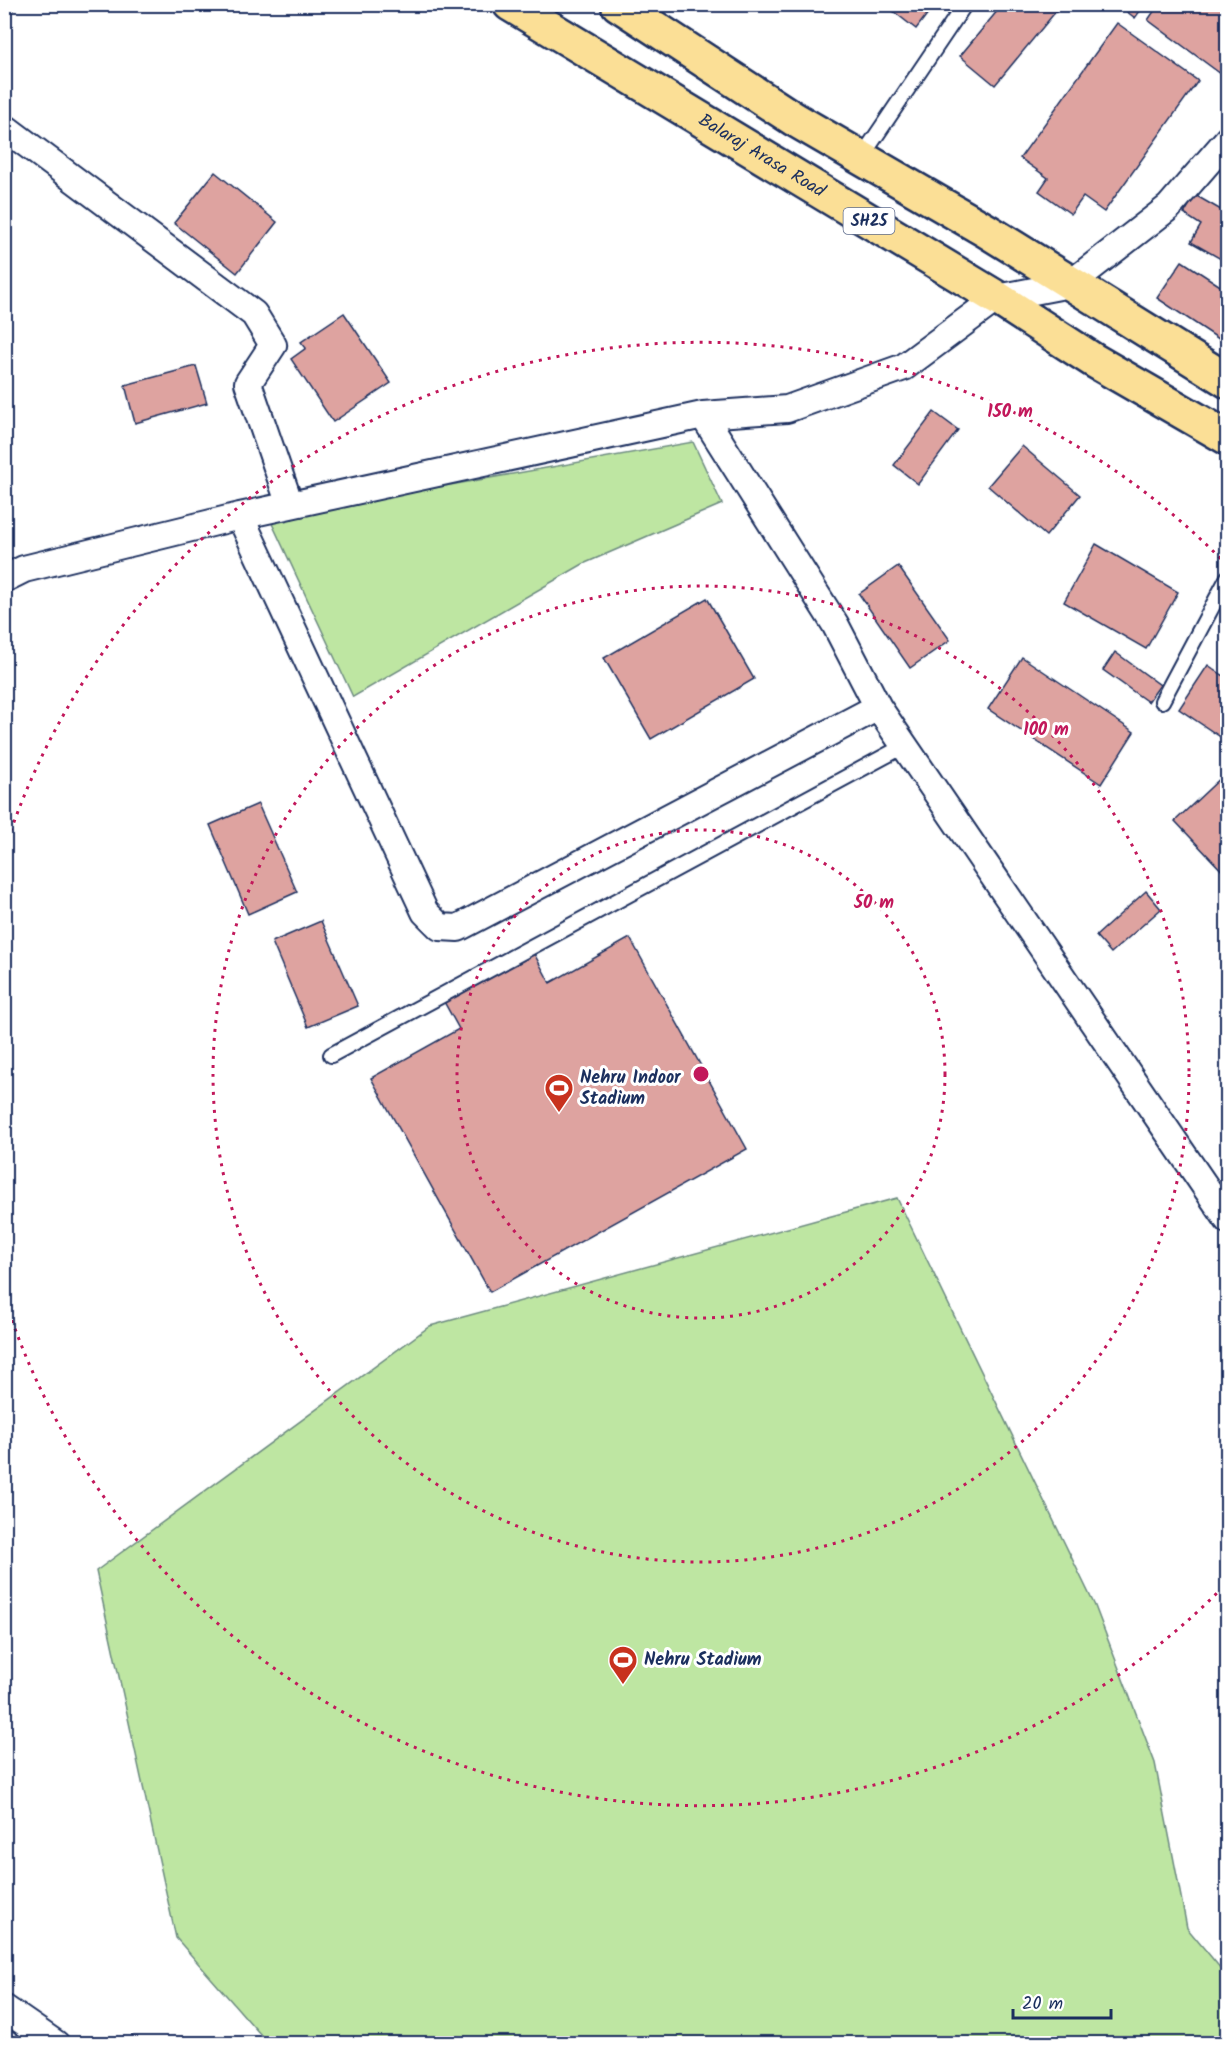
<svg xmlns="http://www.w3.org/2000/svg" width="1232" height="2048" font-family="Kalam,sans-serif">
  <rect width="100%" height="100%" fill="#fff"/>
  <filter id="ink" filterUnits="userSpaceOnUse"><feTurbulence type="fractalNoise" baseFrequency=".0167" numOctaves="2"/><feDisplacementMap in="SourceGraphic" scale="12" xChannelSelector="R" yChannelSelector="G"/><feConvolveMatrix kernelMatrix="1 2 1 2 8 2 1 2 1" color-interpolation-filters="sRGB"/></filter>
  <g filter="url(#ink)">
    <path fill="#bee6a2" stroke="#6c8a80" stroke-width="1.5" d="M693,442L722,504L583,564L353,697L269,517Z
      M897,1198L1095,1606L1155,1763L1187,1928L1227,1976V2043H268L176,1938L96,1571L430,1326Z"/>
    <path fill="#dea3a0" stroke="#1b2f5e" stroke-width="1.5" d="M4,4H17L4,21Z
      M884,4H935L916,29Z
      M1003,4H1062L995,85L960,56Z
      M1117,4H1145L1135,18Z
      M1159,4H1228V73L1225,77L1148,20Z
      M1117,23L1198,81L1104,212L1083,197L1071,214L1039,191L1048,178L1020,158Z
      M215,172L277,222L237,273L174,223Z
      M1195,195L1228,214V263L1191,242L1201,225L1184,214Z
      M1182,261L1228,291V345L1157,298Z
      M344,313L391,383L333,422L291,359L306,348L301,342Z
      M196,366L207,403L135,423L125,385Z
      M934,412L958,430L918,484L894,465Z
      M1022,446L1080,495L1046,536L988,486Z
      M1096,544L1178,592L1146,649L1064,602Z
      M898,566L950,640L910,668L859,594Z
      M707,598L754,679L651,739L604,658Z
      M1115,652L1160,685L1148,702L1103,670Z
      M1022,657L1134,732L1101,784L988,709Z
      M1208,665L1228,679V730L1222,738L1179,709Z
      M1225,774L1228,776V877L1175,821Z
      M258,804L297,892L248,914L210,825Z
      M1146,891L1161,909L1111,953L1096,936Z
      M321,921L358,1006L308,1027L272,942Z
      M630,938L747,1149L490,1292L371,1078L459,1029L442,998L532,950L550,983Z"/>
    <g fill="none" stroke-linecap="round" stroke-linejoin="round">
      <g stroke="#1b2f5e" stroke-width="18">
        <path id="service" d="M861,158L965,4
          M1162,701L1228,577
          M331,1055L904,746"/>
      </g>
      <g stroke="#1b2f5e" stroke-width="30">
        <path id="minor" d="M4,127L254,314L273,345L248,383L290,505
          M1228,139L1169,207L1070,284L997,298L904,367L787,409L703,415L835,624L878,707L1228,1220
          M703,415L240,516L425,912L440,927L458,928L878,707
          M4,579L24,569L240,516
          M4,2008L56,2044"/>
      </g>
      <g stroke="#1b2f5e" stroke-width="38">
        <g id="primary">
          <path id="s1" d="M510,4L997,298L1093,360L1228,438"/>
          <path d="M618,4L794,119L987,231L1228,381"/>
        </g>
      </g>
      <use href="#service" stroke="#fff" stroke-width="14"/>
      <use href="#minor" stroke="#fff" stroke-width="26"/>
      <use href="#primary" stroke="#fbdf96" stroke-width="33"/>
    </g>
  </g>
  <g fill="none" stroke="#c2185b" stroke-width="3" stroke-dasharray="3 6">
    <circle cx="701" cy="1074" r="244"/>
    <circle cx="701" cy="1074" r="488"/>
    <path d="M1223 1587A732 732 0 0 1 5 1300M5 848A732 732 0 0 1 1223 561"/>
  </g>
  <defs>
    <g id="stadium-pin" transform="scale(1.5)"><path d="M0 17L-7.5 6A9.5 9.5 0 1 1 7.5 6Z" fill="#c8321e" stroke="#fff"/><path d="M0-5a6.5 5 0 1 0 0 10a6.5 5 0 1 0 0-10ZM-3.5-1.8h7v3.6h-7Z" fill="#fff"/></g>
  </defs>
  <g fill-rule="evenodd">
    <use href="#stadium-pin" x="559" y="1088"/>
    <use href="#stadium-pin" x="623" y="1660"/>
  </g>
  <g text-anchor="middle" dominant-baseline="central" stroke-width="6" stroke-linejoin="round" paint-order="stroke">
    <rect fill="#fff" stroke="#5f6d8e" stroke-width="1.5" x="843.5" y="208" width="51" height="26" rx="4.5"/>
    <g font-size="16" font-weight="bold" fill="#1b2f5e">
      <text x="869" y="221">SH25</text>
    </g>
    <g font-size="18" fill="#1b2f5e" stroke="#fff">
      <text stroke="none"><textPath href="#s1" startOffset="294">Balaraj Arasa Road</textPath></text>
    </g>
    <g font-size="18" font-weight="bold" fill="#1b2f5e" stroke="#fff" text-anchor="start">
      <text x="580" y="1078">Nehru Indoor<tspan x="580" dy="21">Stadium</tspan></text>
      <text x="644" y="1660">Nehru Stadium</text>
    </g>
  </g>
  <circle cx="701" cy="1074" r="9" fill="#c2185b" stroke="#fff" stroke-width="3"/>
  <g font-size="18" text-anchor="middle" font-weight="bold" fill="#c2185b" stroke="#fff" stroke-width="6" stroke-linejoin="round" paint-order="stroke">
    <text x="1010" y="417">150 m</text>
    <text x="1046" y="735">100 m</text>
    <text x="874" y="908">50 m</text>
  </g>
  <rect width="1232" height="2048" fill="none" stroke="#fff" stroke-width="24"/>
  <rect x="12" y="12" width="1208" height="2024" fill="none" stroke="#1b2f5e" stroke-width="2" filter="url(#ink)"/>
  <path d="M1013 2009v9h98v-9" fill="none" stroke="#1b2f5e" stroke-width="3"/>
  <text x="1022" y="2009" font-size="18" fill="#1b2f5e" stroke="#ffffff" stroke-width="4.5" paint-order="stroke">20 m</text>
</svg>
